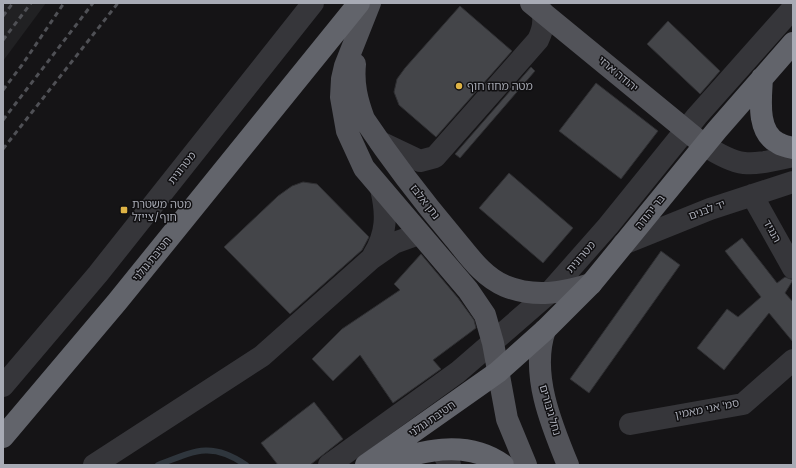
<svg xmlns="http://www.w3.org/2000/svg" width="796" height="468" font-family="'Fira Sans','Noto Sans Hebrew',sans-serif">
  <rect width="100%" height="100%" fill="#151416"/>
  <path fill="#212123" d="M3,3H46L3,61Z"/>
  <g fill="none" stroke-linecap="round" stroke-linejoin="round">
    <path stroke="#2f363d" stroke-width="6" d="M158,465C194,451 211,441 246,465"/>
  </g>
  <path fill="#444549" stroke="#2f2f32" d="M460,6L512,51L436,137L399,105L394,92L397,79L405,68Z
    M668,21L720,71L700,94L647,44Z
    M531,67L535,71L460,158L455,154Z
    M596,83L658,131L621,179L559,131Z
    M509,173L573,228L543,263L479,208Z
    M303,182L317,184L369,237L362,250L290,314L224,247L278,196L292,186Z
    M742,238L777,283L785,277L793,280L785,293L793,302V342L769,313L724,370L697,348L727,309L738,317L761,297L725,251Z
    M661,251L680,265L589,393L570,379Z
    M421,254L458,298L474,320L476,328L433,360L441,369L393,403L360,355L333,381L312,359L342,329L400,290L394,284Z
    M314,402L343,439L310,465H278L261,443Z"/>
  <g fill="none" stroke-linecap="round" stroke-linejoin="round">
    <path stroke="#36363a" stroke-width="22" d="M380,142L420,161L435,157L538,40C543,30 545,21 542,11
      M704,145C742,170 751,165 793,156
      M752,195L793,268
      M623,244L710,209L793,182
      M373,256C387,234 387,214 381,189
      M3,386L98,274L313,3
      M630,424L743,404L793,360
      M441,450L450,465
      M94,465L262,356L371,259L394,243L419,234
      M329,465L458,372L548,294L608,226L697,116L793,8"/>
    <path stroke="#525359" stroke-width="22" d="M370,3L345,66L342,79L341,97L347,131L364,168L468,290L485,315L493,343L507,419L526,465
      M531,3L704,145
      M355,64C353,84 357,100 364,119C392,161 422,200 454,238C469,256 483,277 505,286C534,298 563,293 591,284
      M545,330C530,373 551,424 568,465"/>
    <path stroke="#62646b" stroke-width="22" d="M762,78C761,98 756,132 778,143C783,146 788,147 793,148
      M3,437L117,302L359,3
      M366,465L498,372L545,330L591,284L717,130L793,43
      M379,465C419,451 466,438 503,465"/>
    <path stroke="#4f5055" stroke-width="3" stroke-dasharray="5 4" stroke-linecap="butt" d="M3,16L13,3
      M3,40L31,3
      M3,90L22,65L64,3
      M3,120L93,3
      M3,149L118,3"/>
  </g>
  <g fill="#deb345" stroke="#100f11" stroke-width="1.5">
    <circle cx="459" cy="86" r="4"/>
    <rect x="120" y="206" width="8" height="8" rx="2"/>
  </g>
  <g text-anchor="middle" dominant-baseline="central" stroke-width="3" stroke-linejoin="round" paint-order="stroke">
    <g font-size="11" fill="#a8abb5" stroke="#100f11">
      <text transform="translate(618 74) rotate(40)">יהודה ארזי</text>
      <text transform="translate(182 168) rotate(-52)">מטרונית</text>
      <text transform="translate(425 202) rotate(52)">נתן אלבז</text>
      <text transform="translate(707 210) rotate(-20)">יד לבנים</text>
      <text transform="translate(650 212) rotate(-51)">בר יהודה</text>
      <text transform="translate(772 231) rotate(61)">הנגיד</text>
      <text transform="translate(581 257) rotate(-49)">מטרונית</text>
      <text transform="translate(152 259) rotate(-51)">חטיבת גולני</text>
      <text transform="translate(707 409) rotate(-11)">סמ' אני מאמין</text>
      <text transform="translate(550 410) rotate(74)">נחל גיבורים</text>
      <text transform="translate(432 419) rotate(-35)">חטיבת גולני</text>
    </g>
    <g font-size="11" fill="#a8abb5" stroke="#100f11" text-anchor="start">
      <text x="467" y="86">מטה מחוז חוף</text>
      <text x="132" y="204">מטה משטרת<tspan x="132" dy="13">חוף/צייזל</tspan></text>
    </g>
  </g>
  <rect width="796" height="468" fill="none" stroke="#a8abb5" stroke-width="8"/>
</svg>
